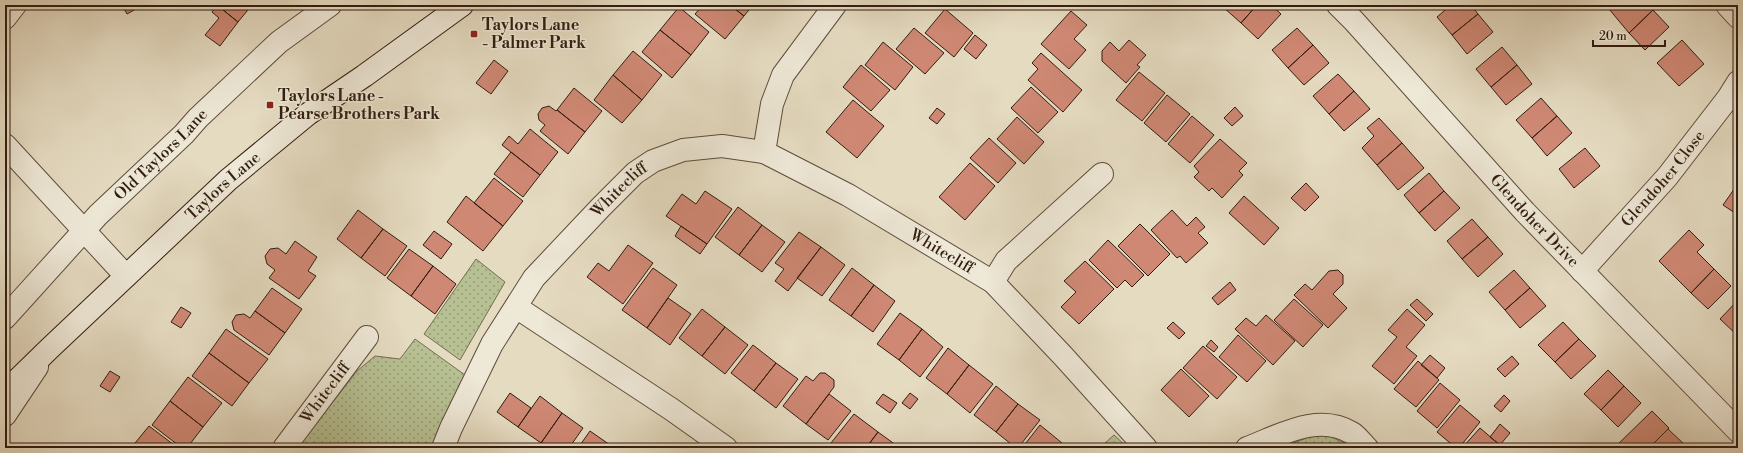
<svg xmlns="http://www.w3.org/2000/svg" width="1743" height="453" font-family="'Libre Bodoni',serif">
  <defs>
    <pattern id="grass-dots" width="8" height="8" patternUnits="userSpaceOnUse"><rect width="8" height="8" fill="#b6c092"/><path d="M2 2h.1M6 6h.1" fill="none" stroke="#959b76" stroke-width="1.8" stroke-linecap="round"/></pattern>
  </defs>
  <rect width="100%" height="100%" fill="#e5dbc1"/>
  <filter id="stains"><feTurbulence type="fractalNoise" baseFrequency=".005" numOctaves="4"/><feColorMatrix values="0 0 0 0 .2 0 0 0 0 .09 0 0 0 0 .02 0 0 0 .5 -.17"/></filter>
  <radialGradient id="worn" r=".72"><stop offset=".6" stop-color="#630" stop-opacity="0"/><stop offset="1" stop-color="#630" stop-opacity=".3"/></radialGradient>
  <path fill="url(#grass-dots)" stroke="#746e51" d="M476,259L505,282L460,360L424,334Z
    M415,339L465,375L434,448H297L357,371L375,356L400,359Z
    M1114,435L1128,448H1108L1105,443Z
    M1327,435L1346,444L1350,448H1281L1309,437Z"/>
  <path fill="#cf8874" stroke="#311d10" d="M122,5H143L127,14Z
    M217,5H252L238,22Z
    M217,5L238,22L220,46L205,35L219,18L212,12Z
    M703,5H730L744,16L725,39L695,14Z
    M730,5H753L744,16Z
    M1224,5H1257L1241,23L1223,7Z
    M1257,5H1271L1281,14L1258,39L1241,23Z
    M1451,5H1471L1478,14L1452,35L1437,17Z
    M1614,5H1648L1653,10L1629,33L1609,9Z
    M679,7L709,32L691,55L660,30Z
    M945,9L973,33L954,57L925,33Z
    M1653,10L1669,27L1645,50L1629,33Z
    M1071,11L1087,25L1074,39L1086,50L1069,69L1041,44Z
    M1478,14L1493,32L1467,54L1452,35Z
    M914,28L944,53L925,74L896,49Z
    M1297,28L1313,45L1288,68L1272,50Z
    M660,30L691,55L672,78L642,52Z
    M975,35L987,45L976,59L964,49Z
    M1129,40L1146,55L1137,65L1140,67L1126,83L1102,61V51L1110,42L1119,51Z
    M1682,40L1704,64L1679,86L1657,63Z
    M883,42L913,67L895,90L865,65Z
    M1313,45L1329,63L1304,85L1288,68Z
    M1502,47L1517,65L1491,87L1476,69Z
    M633,51L662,75L642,100L613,75Z
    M1041,53L1082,90L1063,112L1028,80L1038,69L1032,63Z
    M494,60L508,71L491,94L476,83Z
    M861,65L890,90L871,111L843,87Z
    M1517,65L1532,84L1506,105L1491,87Z
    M1139,72L1165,93L1142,121L1116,100Z
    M1338,74L1354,91L1329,114L1313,96Z
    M613,75L642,100L622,123L594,100Z
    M1031,87L1058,112L1038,133L1011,108Z
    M574,88L602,111L585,132L557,110Z
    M1354,91L1370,109L1344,131L1329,114Z
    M1167,95L1190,114L1166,142L1144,123Z
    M1541,98L1557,116L1532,138L1516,120Z
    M853,100L884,126L857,158L826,132Z
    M549,106L556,111L557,110L585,132L568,154L540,131L545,125L539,120L538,114L542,108Z
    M1235,107L1243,116L1232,126L1224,118Z
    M937,108L945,114L937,124L929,118Z
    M1192,116L1214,135L1190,163L1168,144Z
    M1557,116L1572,133L1547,156L1532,138Z
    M1017,117L1044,142L1024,164L997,139Z
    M1379,118L1402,143L1377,165L1362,148L1374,136L1367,128Z
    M530,129L558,152L540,175L502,145L509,136L518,144Z
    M989,138L1016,163L998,183L970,158Z
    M1220,139L1247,163L1239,171L1243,175L1222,198L1212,188L1209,191L1194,177L1199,172L1194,166Z
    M1402,143L1424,168L1398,190L1377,165Z
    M1585,148L1600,166L1574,188L1559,169Z
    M511,152L540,175L523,197L494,174Z
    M970,163L995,186L965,220L939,197Z
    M1429,173L1444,191L1419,213L1404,195Z
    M494,178L523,201L503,226L474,203Z
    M1306,183L1319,197L1305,211L1291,198Z
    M1737,185L1738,186V215L1723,205Z
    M705,191L732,209L707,244L666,216L682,194L696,204Z
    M1444,191L1460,208L1435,231L1419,213Z
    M466,196L503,226L483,251L447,222Z
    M1244,196L1279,228L1264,245L1229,213Z
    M738,207L762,225L739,255L715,237Z
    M358,210L383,229L361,258L337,239Z
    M1172,210L1187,226L1196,217L1205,227L1198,233L1208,243L1186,263L1180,256L1177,258L1151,230Z
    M1472,219L1488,237L1462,259L1447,241Z
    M1140,224L1170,254L1148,276L1118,246Z
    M762,225L785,242L762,272L739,255Z
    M681,226L707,244L700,254L675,236Z
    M383,229L407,246L385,276L361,258Z
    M1689,230L1704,245L1697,252L1714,269L1691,293L1659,261Z
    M434,231L452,244L441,259L423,245Z
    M799,232L821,247L788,291L775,281L784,269L775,263Z
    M1488,237L1503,254L1478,277L1462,259Z
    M1108,240L1144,275L1132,287L1125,280L1117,288L1089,260Z
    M295,241L317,257L308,271L316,276L299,299L269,278L275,270L267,264L265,256L270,249L278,248L286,254Z
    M628,245L653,263L623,304L587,277L598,263L609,271Z
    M821,247L845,265L822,296L797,278Z
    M409,249L433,266L411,296L387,278Z
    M1085,261L1114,289L1079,324L1061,307L1076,292L1064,281Z
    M433,266L456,284L435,314L411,296Z
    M653,268L677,285L647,328L622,310Z
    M852,268L874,285L851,316L829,300Z
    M1714,269L1731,286L1708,309L1691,293Z
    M1338,270L1343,275V284L1333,294L1347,308L1328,328L1294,295L1305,284L1312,290L1329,271Z
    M1514,270L1530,288L1505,310L1489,292Z
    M1230,282L1236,290L1218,305L1212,298Z
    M874,285L895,301L873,332L851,316Z
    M272,288L302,309L285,333L255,311Z
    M1530,288L1546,306L1520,328L1505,310Z
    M668,298L691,314L670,345L647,328Z
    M1294,299L1323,325L1303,347L1274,320Z
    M1417,299L1433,314L1426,321L1410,305Z
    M1738,300V334L1737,335L1720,319Z
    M181,307L191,313L181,328L171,322Z
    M702,309L725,327L702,356L679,338Z
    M1407,309L1425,325L1406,347L1417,356L1394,384L1372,366L1397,337L1388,330Z
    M255,311L285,333L269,355L234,330L232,322L236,315L244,314L250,318Z
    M900,313L922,329L899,360L877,344Z
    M1266,315L1295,341L1273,365L1235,329L1246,318L1256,326Z
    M1173,322L1185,333L1179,339L1167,328Z
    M1563,322L1579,339L1555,362L1538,345Z
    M725,327L748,345L725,374L702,356Z
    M226,329L268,359L249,383L209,353Z
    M922,329L943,347L920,377L899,360Z
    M1238,335L1266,361L1247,382L1219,357Z
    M1579,339L1596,356L1571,379L1555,362Z
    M1211,340L1218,347L1214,352L1206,346Z
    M753,345L776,363L754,391L731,373Z
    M1203,346L1237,377L1217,399L1183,368Z
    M948,348L969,365L947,394L926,378Z
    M209,353L249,383L232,406L192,376Z
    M1430,355L1445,368L1437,378L1421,365Z
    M1512,356L1519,364L1505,377L1497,369Z
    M1418,361L1439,380L1416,407L1394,389Z
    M776,363L798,379L776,408L754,391Z
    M969,365L993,384L970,413L947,394Z
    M1181,369L1209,396L1189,417L1161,390Z
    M1608,370L1624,386L1601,410L1584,394Z
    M110,371L120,377L110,392L100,386Z
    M820,373H825L834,380V387L806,424L783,406L806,376L813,381Z
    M188,377L222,403L203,427L170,401Z
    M1440,383L1460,400L1437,428L1417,411Z
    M996,386L1018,404L996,432L974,415Z
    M1624,386L1641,403L1618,427L1601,410Z
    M510,393L531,408L518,427L497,412Z
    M910,393L918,399L910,409L902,403Z
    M829,394L851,411L828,440L806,424Z
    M883,394L897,403L890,413L876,403Z
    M1504,395L1510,401L1501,412L1494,406Z
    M540,396L562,413L541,443L518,427Z
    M170,401L203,427L187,448H182L152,425Z
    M1018,404L1040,420L1018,448H1016L996,432Z
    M1460,405L1480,422L1459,448H1456L1437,432Z
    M1652,411L1669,428L1649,448H1641L1637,443L1632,448H1614Z
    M562,413L583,428L569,448H548L541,443Z
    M854,414L878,432L866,448H838L831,443Z
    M1500,424L1510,433L1500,445L1490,437Z
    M1040,425L1062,443L1058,448H1022Z
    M149,426L178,448H131Z
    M1480,428L1501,446L1500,448H1462Z
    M1668,429L1685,445L1681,448H1649Z
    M590,431L613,447L612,448H578Z
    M878,432L900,448H866Z"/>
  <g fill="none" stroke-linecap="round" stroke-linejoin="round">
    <g stroke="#5e4c3c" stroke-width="24">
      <g id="minor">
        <path id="s1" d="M1338,5L1354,21L1525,212L1738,431"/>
        <path d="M1727,5L1738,17"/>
        <path d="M5,18L15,5"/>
        <path d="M5,145L126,276"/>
        <path d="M764,152L772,104L783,75L835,5"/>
        <path id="s2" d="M1582,271L1667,177L1728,98L1738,82"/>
        <path d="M993,282L1006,261L1102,174"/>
        <path d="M516,307L671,409L726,448"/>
        <path id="s3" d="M5,318L98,215L184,134L198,118L279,42L330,5"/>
        <path id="s4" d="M284,448L367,337"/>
        <path id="s5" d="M443,448L451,428L492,344L534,278L601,207L635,173L653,161L683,150L722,146L764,152L848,195L993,282L1064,357L1146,448"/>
        <path d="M1247,448C1279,436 1318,412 1352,433C1357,436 1362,443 1367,448"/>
      </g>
    </g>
    <g stroke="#5e4c3c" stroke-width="24">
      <path id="tertiary" d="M5,415L37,367"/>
    </g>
    <g stroke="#311d10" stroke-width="24">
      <g id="secondary">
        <path id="s6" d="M5,392L50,348L228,180L308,114L364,76L462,5"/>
      </g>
    </g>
    <use href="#minor" stroke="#eee8d7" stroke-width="22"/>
    <use href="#tertiary" stroke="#eee8d7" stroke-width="22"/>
    <use href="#secondary" stroke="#eee8d7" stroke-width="22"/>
  </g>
  <g fill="#8f2418" stroke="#eee8d7" stroke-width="1.5">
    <rect x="470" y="30" width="8" height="8" rx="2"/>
    <rect x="266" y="101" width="8" height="8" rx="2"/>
  </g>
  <g text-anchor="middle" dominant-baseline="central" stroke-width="3" stroke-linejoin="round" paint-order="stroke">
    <g font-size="16" font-weight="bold" fill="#311d10" stroke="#eee8d7" text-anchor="start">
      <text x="482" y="25">Taylors Lane<tspan x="482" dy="18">- Palmer Park</tspan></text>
      <text x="278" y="96">Taylors Lane -<tspan x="278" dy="18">Pearse Brothers Park</tspan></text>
    </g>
    <g font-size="16" fill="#311d10" stroke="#eee8d7">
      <text stroke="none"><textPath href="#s3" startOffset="226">Old Taylors Lane</textPath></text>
      <text stroke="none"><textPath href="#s2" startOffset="123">Glendoher Close</textPath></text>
      <text stroke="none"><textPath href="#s6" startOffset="300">Taylors Lane</textPath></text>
      <text stroke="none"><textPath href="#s5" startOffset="316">Whitecliff</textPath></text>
      <text stroke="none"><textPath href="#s1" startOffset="292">Glendoher Drive</textPath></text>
      <text stroke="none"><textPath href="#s5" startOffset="678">Whitecliff</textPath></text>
      <text stroke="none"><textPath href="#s4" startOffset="69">Whitecliff</textPath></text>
    </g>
  </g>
  <rect width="1743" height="453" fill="none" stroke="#e5dbc1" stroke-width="20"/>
  <rect x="6" y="6" width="1731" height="441" fill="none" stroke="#311d10" stroke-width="2"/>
  <rect x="10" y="10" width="1723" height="433" fill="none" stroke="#311d10"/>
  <path d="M1593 40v6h72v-6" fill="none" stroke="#311d10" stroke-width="2"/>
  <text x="1599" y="40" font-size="12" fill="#311d10" stroke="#eee8d7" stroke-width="3" paint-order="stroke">20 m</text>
  <rect width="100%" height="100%" filter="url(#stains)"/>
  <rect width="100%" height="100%" fill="url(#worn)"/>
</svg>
